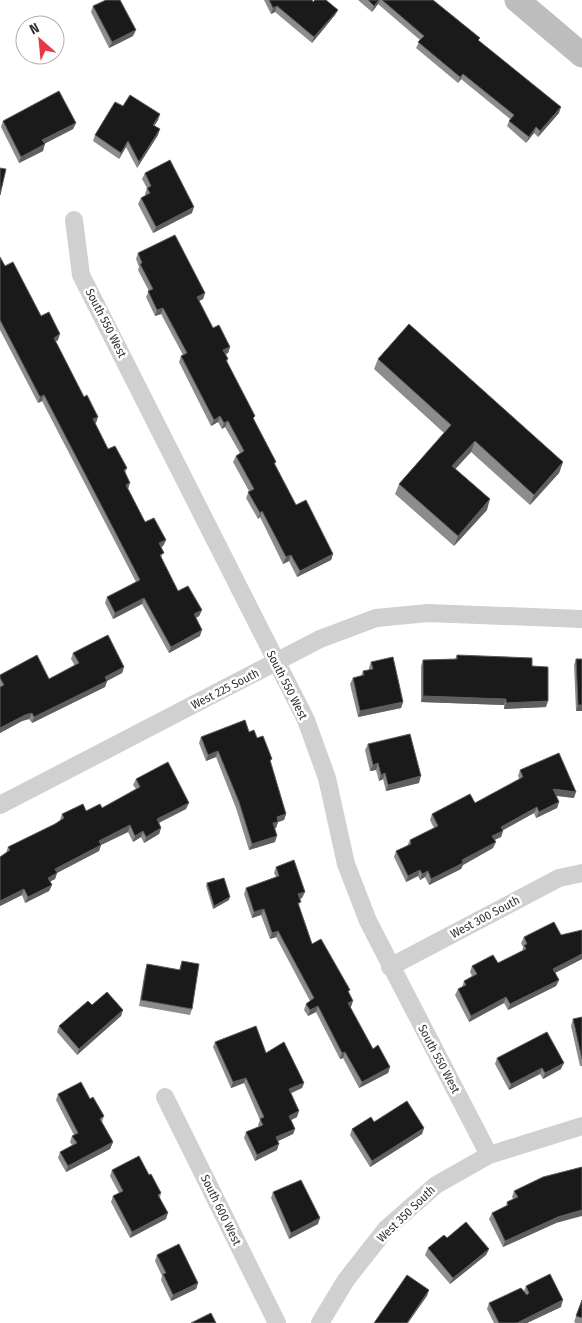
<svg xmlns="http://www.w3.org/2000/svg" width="582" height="1323" font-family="'Fira Sans Condensed',sans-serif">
  <rect width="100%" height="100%" fill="#fff"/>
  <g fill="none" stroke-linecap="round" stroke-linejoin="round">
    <path stroke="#d0d0d0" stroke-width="18" d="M74,220L81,275L306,720L327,778L346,864L368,921L489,1155
      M0,805L320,639L376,618L428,613L582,619
      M390,967L559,878L582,873
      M165,1097L277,1323
      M320,1323L346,1280L386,1229L436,1185L489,1155L582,1126"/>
    <path stroke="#bdbdbd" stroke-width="25" d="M517,0L582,55"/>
  </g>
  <path fill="#8c8c8c" d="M264,0H312L313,2L338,10L335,15L312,43L275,12L271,14Z
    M358,0H433L559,113L538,137L534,133L526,143L507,126L510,119L461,79L458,83L416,48L420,40L378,4L372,12Z
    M93,6L133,36L109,48L91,12Z
    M123,106L160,114L158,120L154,126L158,135L137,168L126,147L119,159L93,141L95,135Z
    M3,121L76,123L73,129L44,144L43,151L19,163L1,127Z
    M145,173L192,213L153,233L138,204L141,198L145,196V194L147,188L142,179Z
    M138,253L205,293L203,299L199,301L213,328L230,347L228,353L226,354L228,359L227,362L254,420L276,462L275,464L296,505L333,554L331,560L297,577L289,561L283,564L260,517L258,519L246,498L249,491L233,462L236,456L240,453L225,427L222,429L218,422L211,426L179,362L181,356L183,355L161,314L155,316L146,297L149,291L138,270L139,267L136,259Z
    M0,257L5,266L58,340L55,342L84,397L98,417L95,423L108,449L127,468L125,473L128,489L145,522L166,540L163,546L161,547L162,559L178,591L202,610L199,616L196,618L200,636L169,653L142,604L113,619L105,603L107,597L136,582L42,401L38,403L0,330Z
    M378,359L563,462L559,473L530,505L471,452L455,469L487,510L454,546L395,494L399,484L444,433L374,369Z
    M73,653L124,667L122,673L107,681L105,687L32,723L29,719L22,721L0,733V675L49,679L75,666L71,659Z
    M457,655L532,666L546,707L504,709V705L421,702V666L423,660L455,659Z
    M576,659H582V711H576L574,665Z
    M371,662L403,702L401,708L358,717L350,684L353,678L361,676L363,671L369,670V668Z
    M249,732L257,738L272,759L270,762L286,814L284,820L278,822L276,828H275V842L249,850L236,808L216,757L206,761L199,743L201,737Z
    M368,744L419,783L386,791L383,779L379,781L376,770L370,771L365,750Z
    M520,770L574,798L556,796L559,802L557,808L536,818L534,813L503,830L501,837L494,840L493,848L463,865L461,869L429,885L425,877L420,880L418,876L406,882L394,857L396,851L407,846L410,840L434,828L430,820L432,814L475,803L520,780L518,776Z
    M136,779L186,809L159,823L161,828L159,834L144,843L141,837L133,842L128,832L101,845L99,851L57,873L55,879L50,881L52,885L49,891L25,903L22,895L0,906V857L6,853L8,847L55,824L60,821V820L62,814L102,808L136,789L133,785Z
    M276,867L302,898L300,899L299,907L312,944L349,993L350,1007L373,1049L390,1067L388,1073L359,1088L343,1058L340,1059L316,1012L308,1016L304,1010L306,1004L310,1001L276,937L270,939L261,915L252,918L244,894L246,888L276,877L274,873Z
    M207,883L229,900L213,909L206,886Z
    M561,935L582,959L555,973L559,980L556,986L508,1010L504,1003L469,1022L455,995L458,989L462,987L464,981L472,976L470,972L472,966L498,963L522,951L523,947L521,943L524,937Z
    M182,961L192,1009L190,1015L139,1006L145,970L147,964L179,970Z
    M92,1005L123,1010L121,1016L77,1055L57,1032L59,1026Z
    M582,1017V1066H580L571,1026L573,1019Z
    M215,1042L266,1053L304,1083L302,1088L291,1093L297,1117L291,1120L295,1129L293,1134L278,1141L277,1150L255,1161L244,1138L246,1132L259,1127L258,1125L260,1120L244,1083L231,1088L213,1047Z
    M497,1058L561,1069L543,1079L540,1074L509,1090L495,1064Z
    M58,1094L90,1099L104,1116L102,1122L113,1142L110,1149L66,1172L58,1158L60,1152L72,1145L70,1142L72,1136L74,1135L56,1100Z
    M374,1122L424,1128L422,1134L370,1167L350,1135L352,1129Z
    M112,1170L149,1175L161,1193L160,1198L166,1219L130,1238L111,1202L113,1196L119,1193L110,1176Z
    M514,1191L556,1223L503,1247L489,1219L492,1213L506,1206L507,1202L513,1199L512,1197Z
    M273,1192L318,1224L289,1239L271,1198Z
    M447,1238L489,1249L486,1255L450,1284L425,1255L428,1248Z
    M157,1255L198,1283L196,1289L171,1301L161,1280L162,1276L155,1261Z
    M526,1286L561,1307L527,1323H494L487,1309L489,1303L524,1291Z
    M582,1300V1323H576L574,1322Z"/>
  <path fill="#5f5f5f" d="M379,0H380L378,4L372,12L374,6Z
    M277,6L275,12L271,14L273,8Z
    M338,10L335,15L312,43L314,37Z
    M136,30L133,36L109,48L112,42Z
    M463,74L461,79L458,83L460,77Z
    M561,107L559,113L538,137L540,131Z
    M160,114L158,120L151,131L153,125Z
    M76,123L73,129L40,146L42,140Z
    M536,127L534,133L526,143L529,137Z
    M160,129L158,135L137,168L139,162Z
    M128,141L126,147L119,159L121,153Z
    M45,144L43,151L19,163L21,157Z
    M194,207L192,213L153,233L156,227Z
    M205,293L203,299L195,303L197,297Z
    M163,308L161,314L155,316L157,310Z
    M60,334L58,340L51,344L54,338Z
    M230,347L228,353L221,356L223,350Z
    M44,395L42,401L38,403L40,397Z
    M220,416L218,422L211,426L214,420Z
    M98,417L96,423L91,425L93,419Z
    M228,421L225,427L222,429L224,423Z
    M475,441L471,452L449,476L452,466Z
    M563,462L559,473L530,505L534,495Z
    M130,483L128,489L126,485Z
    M490,499L487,510L454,546L458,536Z
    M262,511L260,517L258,519L260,513Z
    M166,540L163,546L157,549L159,543Z
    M333,554L331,560L297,577L300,571Z
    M291,555L289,561L283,564L286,557Z
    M144,598L142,604L113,619L115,613Z
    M202,610L199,616L192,620L194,614Z
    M202,630L200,636L169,653L171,647Z
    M124,667L122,673L103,683L105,677Z
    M107,681L105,687L32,723L34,717Z
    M423,696L506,699L504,705L421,702Z
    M548,701L546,707L504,709L506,703Z
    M403,702L401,708L358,717L360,711Z
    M578,705H582V711H576Z
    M32,713L29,719L22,721L0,733V728L25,715Z
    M218,751L216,757L206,761L208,755Z
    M378,763L376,770L370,771L373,765Z
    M385,773L383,779L379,781L381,775Z
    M421,776L419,783L386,791L388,785Z
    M553,789L576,792L574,798L551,795Z
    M559,802L557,808L536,818L539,812Z
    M189,803L186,809L154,825L157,819Z
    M537,807L534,813L498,833L501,827Z
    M286,814L284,820L275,823L277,817Z
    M278,822L276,828L271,829L273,823Z
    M130,825L128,832L101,845L99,851L53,875L55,869L99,841Z
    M161,828L159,834L144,843L146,837Z
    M143,831L141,837L133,842L135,836Z
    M503,831L501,837L490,842L492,836Z
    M277,836L275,842L249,850L252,844Z
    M496,842L493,848L463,865L461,869L429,885L431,879L462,860Z
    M420,870L418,876L406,882L408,876Z
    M428,871L425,877L420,880L422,874Z
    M57,873L55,879L46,884L48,878Z
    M52,885L49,891L25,903L28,897Z
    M24,889L22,895L0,906V901Z
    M305,892L302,898L296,900L298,894Z
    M230,897L229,900L213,909L214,906Z
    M264,909L261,915L252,918L254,912Z
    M278,931L276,937L270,939L272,933Z
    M582,954V959L551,975L553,969Z
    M559,980L556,986L508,1010L510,1004Z
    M506,997L504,1003L469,1022L471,1016Z
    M353,1001L351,1007L346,1010L348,1003Z
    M318,1006L316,1012L308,1016L310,1010Z
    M123,1010L121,1016L77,1055L79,1049Z
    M345,1052L343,1058L340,1059L342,1053Z
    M564,1063L561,1069L543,1079L545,1073Z
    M390,1067L388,1073L359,1088L362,1082Z
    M542,1068L540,1074L509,1090L511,1084Z
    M246,1078L244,1083L231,1088L233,1082Z
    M304,1083L302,1088L287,1095L289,1089Z
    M299,1111L297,1117L287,1122L289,1116Z
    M424,1128L422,1134L370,1167L372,1161Z
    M295,1129L293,1134L274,1143L276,1137Z
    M113,1142L110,1149L66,1172L68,1166Z
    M279,1144L277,1150L255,1161L257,1155Z
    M582,1210V1216L556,1223L503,1247L505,1241L558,1217Z
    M168,1213L166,1219L130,1238L132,1232Z
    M320,1218L318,1224L289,1239L291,1233Z
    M489,1249L486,1255L450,1284L453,1278Z
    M198,1283L196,1289L171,1301L173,1295Z
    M429,1290L427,1296L408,1323H407Z
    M563,1300L561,1307L527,1323H517Z"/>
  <path fill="#1a1a1a" stroke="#5f5f5f" d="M106,0H120L136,30L112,42L93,6Z
    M269,0H312L313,2L315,0H326L338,10L314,37L277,6L273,8Z
    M368,0H379L374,6Z
    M382,0H433L480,38L478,40L561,107L540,131L536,127L529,137L509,121L514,115L463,74L460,77L418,42L424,36Z
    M59,91L76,123L42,140L45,144L21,157L3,121Z
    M130,95L160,114L153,125L160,129L139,162L128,141L121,153L95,135L115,102L123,106Z
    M170,160L194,207L156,227L141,198L150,193L147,188L151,186L145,173Z
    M0,168L6,169L0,195Z
    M175,235L205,293L197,297L213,328L219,325L230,347L223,350L228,359L226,360L255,416L253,418L276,462L274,463L296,505L306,500L333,554L300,571L291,555L286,557L262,511L260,513L248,492L254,489L236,456L244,451L228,421L224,423L220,416L214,420L181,356L187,353L163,308L157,310L148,291L153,289L140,264L142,263L138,253Z
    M0,257L5,266L13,262L41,316L49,312L60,334L54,338L84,397L87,395L98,417L93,419L108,449L115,446L127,468L124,470L130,483L126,485L145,522L154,518L166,540L159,543L164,553L160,555L178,591L188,586L202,610L194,614L202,630L171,647L144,598L115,613L107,597L140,580L44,395L40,397L0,320Z
    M409,324L563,462L534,495L475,441L452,466L490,499L458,536L399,484L451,425L378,359Z
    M108,635L124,667L105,677L107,681L34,717L32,713L25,715L0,728V687L4,685L0,678V675L37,655L49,679L79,663L73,653Z
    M457,655L532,658V666L548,667V701L506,703V699L423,696V660L457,659Z
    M393,657L403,702L360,711L353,678L364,675L363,671L373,669L371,662Z
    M576,659H582V705H578Z
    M245,720L249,732L254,730L257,738L263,736L272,759L270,760L286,814L277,817L278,822L273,823L277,836L252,844L239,802L218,751L208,755L201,737Z
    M410,734L421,776L388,785L385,773L381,775L378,763L373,765L368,744Z
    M559,753L576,792L553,789L559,802L539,812L537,807L501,827L503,831L492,836L496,842L462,860L463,863L431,879L428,871L422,874L420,870L408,876L396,851L411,844L410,840L438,826L432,814L470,794L475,803L523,777L520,770Z
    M168,762L189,803L157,819L161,828L146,837L143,831L135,836L130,825L99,841L101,845L55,869L57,873L48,878L52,885L28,897L24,889L0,901V857L10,850L8,847L55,824L64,818L62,814L83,804L86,811L100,804L102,808L140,787L136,779Z
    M294,860L305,892L298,894L301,902L298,903L312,944L321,939L350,990L348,991L353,1001L348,1003L373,1049L378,1045L390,1067L362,1082L345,1052L342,1053L318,1006L310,1010L306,1004L314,998L278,931L272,933L264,909L254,912L246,888L279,876L276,867Z
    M224,878L230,897L214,906L207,883Z
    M554,922L561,935L582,930V954L553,969L559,980L510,1004L506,997L471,1016L458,989L466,985L464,981L477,974L472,966L493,955L498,963L526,949L524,945L527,944L524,937Z
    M182,961L199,964L192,1009L141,1000L147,964L180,970Z
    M107,992L123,1010L79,1049L59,1026L88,1001L92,1005Z
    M582,1017V1059L573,1019Z
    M256,1026L266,1053L284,1042L304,1083L289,1089L299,1111L289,1116L295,1129L276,1137L279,1144L257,1155L246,1132L263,1125L260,1119L264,1117L246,1078L233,1082L215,1042Z
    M547,1032L564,1063L545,1073L542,1068L511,1084L497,1058Z
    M81,1082L90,1099L93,1097L104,1116L100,1119L113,1142L68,1166L60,1152L77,1143L72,1136L78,1133L58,1094Z
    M407,1101L424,1128L372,1161L352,1129L371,1117L374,1122Z
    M139,1156L149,1175L151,1174L161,1193L158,1195L168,1213L132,1232L113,1196L123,1191L112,1170Z
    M582,1167V1210L558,1217L505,1241L492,1213L508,1205L507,1202L518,1197L514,1191L543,1177Z
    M301,1180L320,1218L291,1233L273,1192Z
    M466,1222L489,1249L453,1278L428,1248L444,1235L447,1238Z
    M179,1244L198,1283L173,1295L163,1274L166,1273L157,1255Z
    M550,1274L563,1300L517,1323H499L489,1303L521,1288L527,1295L529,1293L526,1286Z
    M407,1275L429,1290L407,1323H374Z
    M582,1300V1318L576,1316Z
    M211,1313L216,1323H191Z"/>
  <g text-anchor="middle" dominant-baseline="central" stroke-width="5" stroke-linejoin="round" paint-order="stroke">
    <g font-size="12" fill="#333" stroke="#fff">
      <text transform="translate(106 323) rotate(63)">South 550 West</text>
      <text transform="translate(287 685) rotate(63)">South 550 West</text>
      <text transform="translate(225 689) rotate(-27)">West 225 South</text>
      <text transform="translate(485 917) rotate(-28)">West 300 South</text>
      <text transform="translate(439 1059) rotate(62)">South 550 West</text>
      <text transform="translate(221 1210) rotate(64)">South 600 West</text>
      <text transform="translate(406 1214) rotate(-44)">West 350 South</text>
    </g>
  </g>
  <g transform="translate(40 40) rotate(333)"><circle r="24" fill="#ffffff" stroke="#adadad"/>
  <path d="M0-4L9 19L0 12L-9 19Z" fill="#e63946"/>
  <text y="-8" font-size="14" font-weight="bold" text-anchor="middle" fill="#333333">N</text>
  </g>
</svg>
